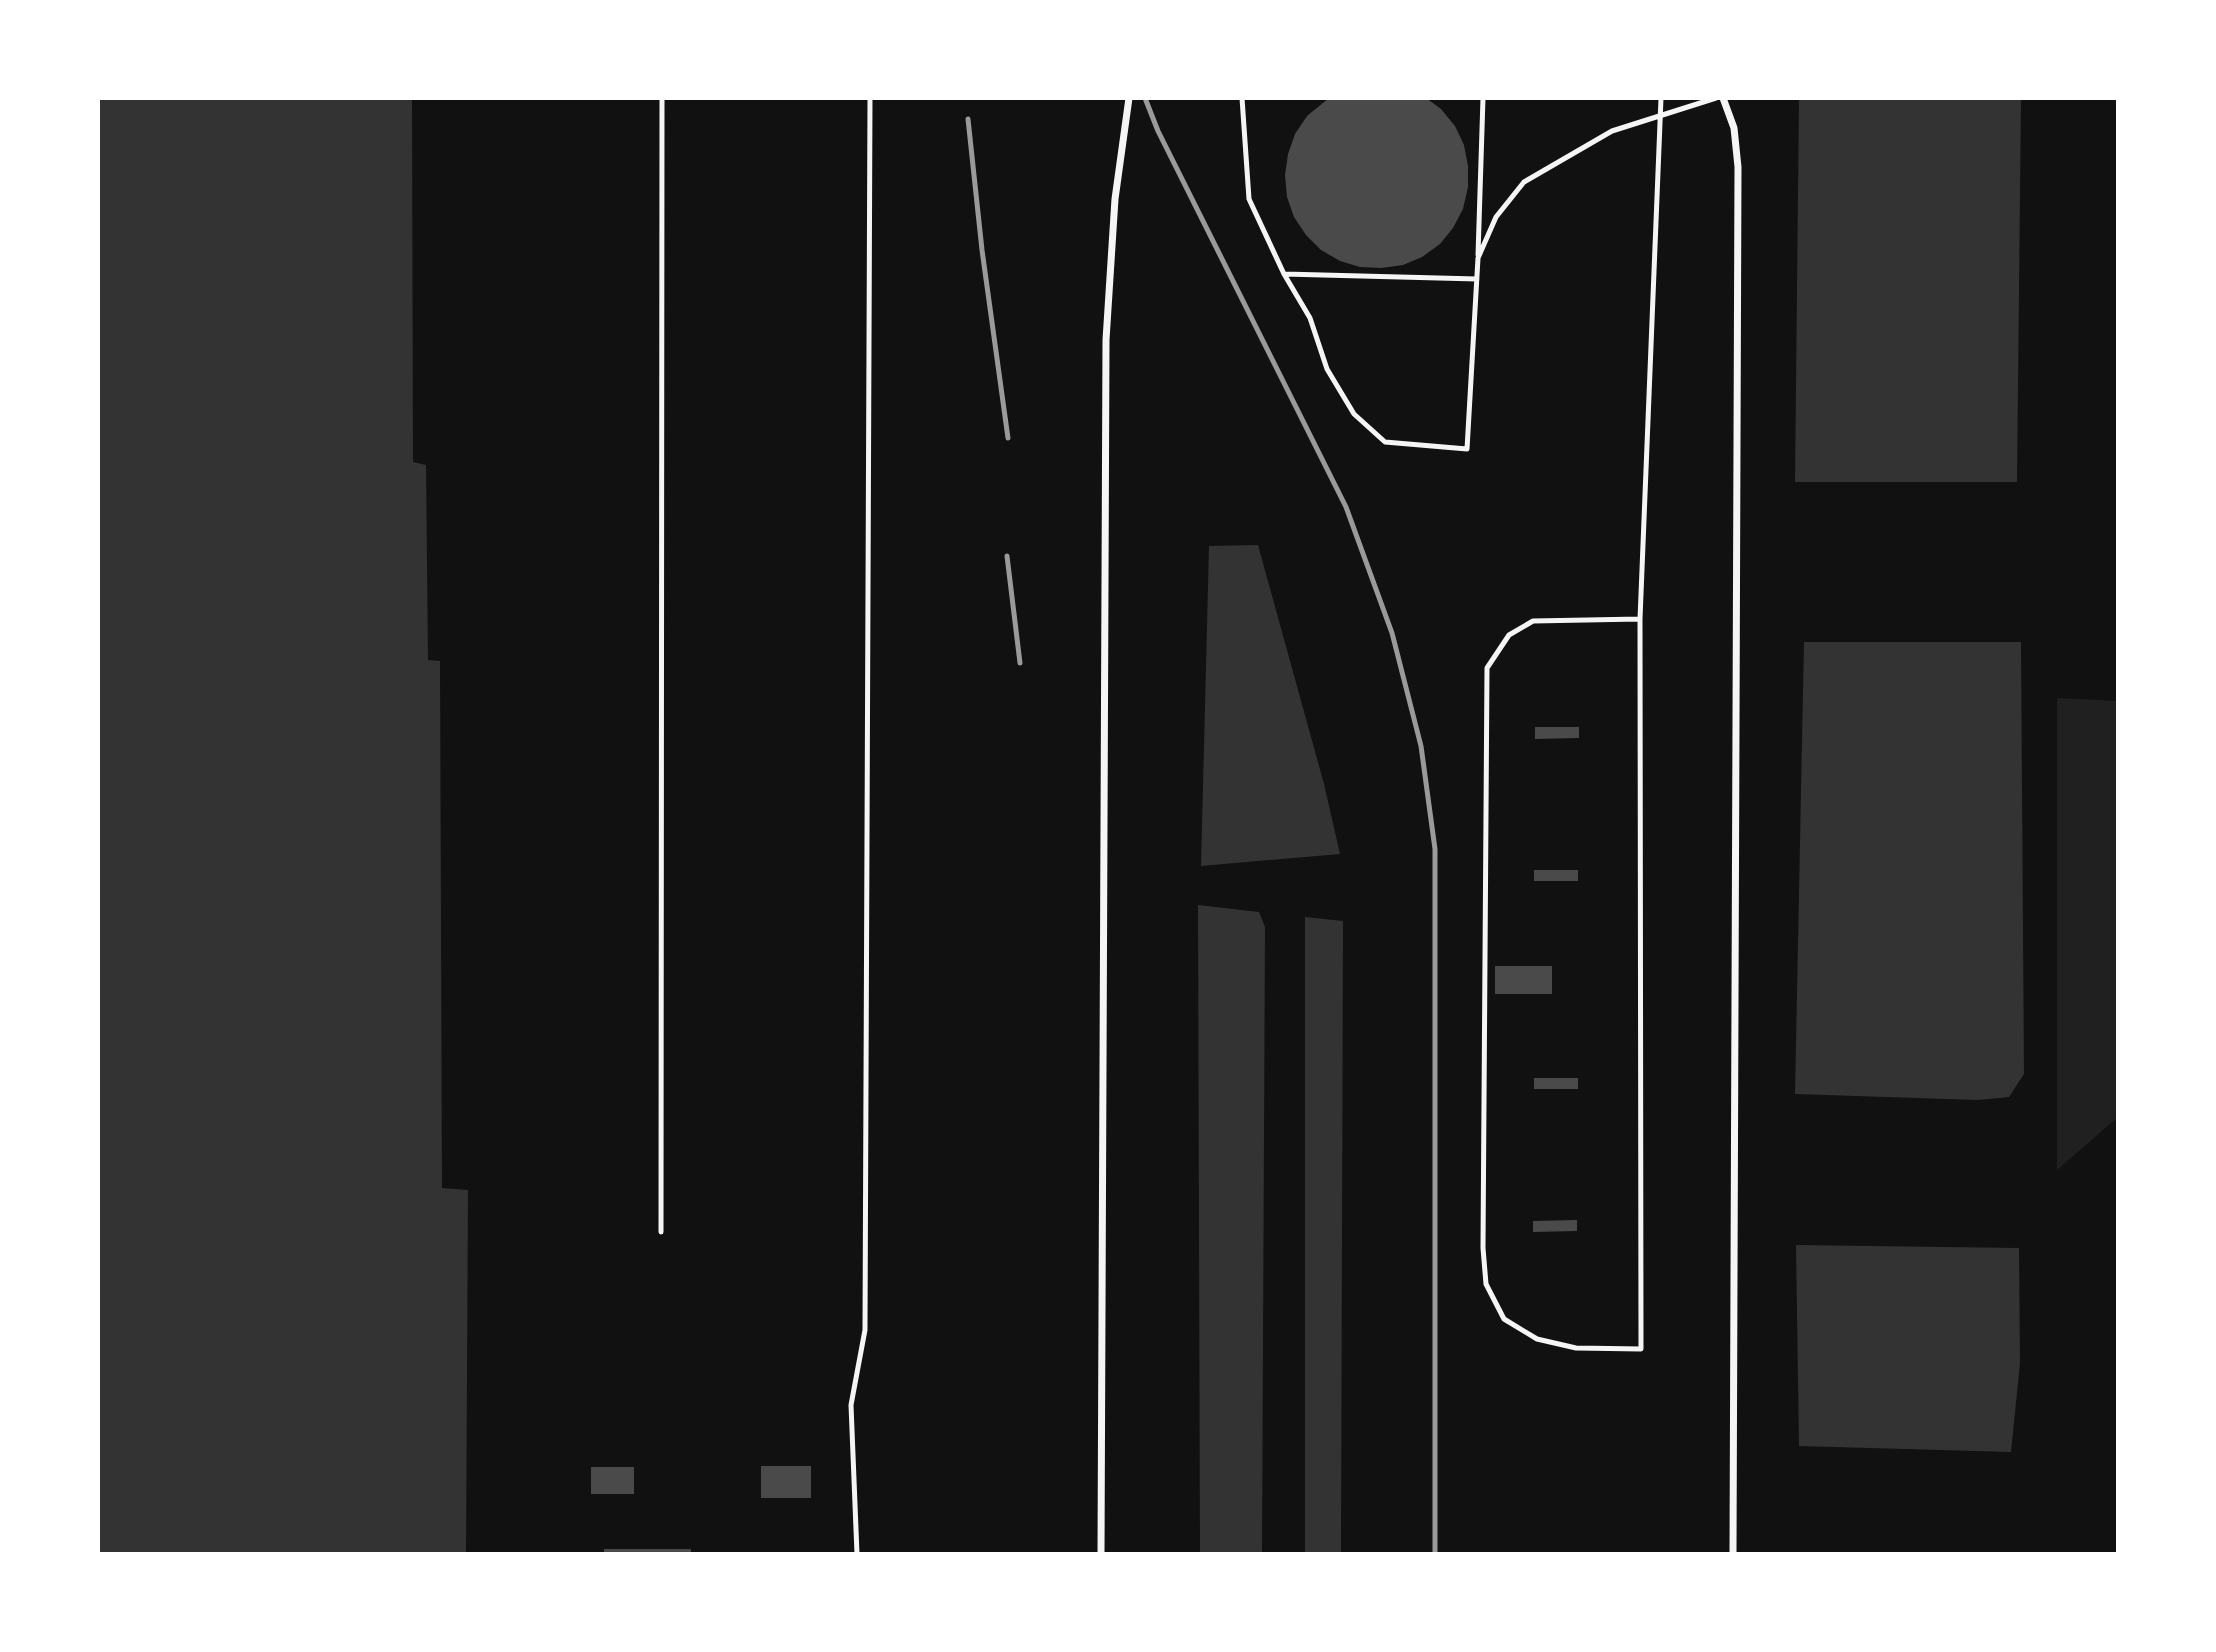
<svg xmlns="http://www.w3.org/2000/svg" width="2216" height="1652" font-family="'Asap Condensed',sans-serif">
  <rect width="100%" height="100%" fill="#111"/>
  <path fill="#202020" d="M2057,698L2118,701V1117L2057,1170Z"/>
  <path fill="#333" d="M98,98H412L413,462L426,465L428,660L440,661L442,1188L468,1190L466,1554H98Z
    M1799,98H2021L2017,482H1795Z
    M1258,545L1324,784L1340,854L1201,866L1209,546Z
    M1804,642H2021L2024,1074L2009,1097L1978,1100L1795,1094Z
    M1198,905L1259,912L1265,927L1262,1554H1200Z
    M1305,917L1343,921L1341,1554H1305Z
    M1796,1245L2019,1248L2020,1363L2011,1452L1799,1446Z"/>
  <path fill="#4a4a4a" d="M1329,98H1426L1441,109L1455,126L1464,145L1468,166V187L1463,209L1453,228L1440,244L1422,257L1403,265L1381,268L1360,267L1340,261L1321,250L1306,235L1294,217L1287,197L1285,175L1288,154L1295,134L1307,116Z
    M1535,727H1579V738L1535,739Z
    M1534,870H1578V881H1534Z
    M1495,966H1552V994H1495Z
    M1534,1078H1578V1089H1534Z
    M1577,1220V1231L1533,1232V1221Z
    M761,1466H811V1498H761Z
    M591,1467H634V1494H591Z
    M604,1549H691V1554H604Z"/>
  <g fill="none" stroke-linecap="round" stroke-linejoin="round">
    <path stroke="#f5f5f5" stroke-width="5" d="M1242,98L1249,199L1284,274L1310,318L1327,369L1354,414L1385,442L1467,449L1478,258L1496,217L1524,182L1612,131L1716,98
      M1478,255L1483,98
      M1284,274L1477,279
      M1640,619L1533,621L1509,635L1487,668L1483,1248L1486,1284L1504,1319L1537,1339L1576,1348L1641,1349L1640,619L1661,98
      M661,1232L662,98
      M857,1554L851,1405L865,1330L870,98"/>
    <path stroke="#f5f5f5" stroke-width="7" d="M1723,98L1734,128L1738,167L1733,1554
      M1101,1554L1106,340L1115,199L1129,98"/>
    <path stroke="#9a9a9a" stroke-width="5" d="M1145,98L1158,131L1346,507L1392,633L1421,746L1435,849V1554
      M968,119L982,250L1008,438
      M1007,556L1020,663"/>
  </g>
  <rect width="2216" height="1652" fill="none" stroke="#ffffff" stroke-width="200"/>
</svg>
